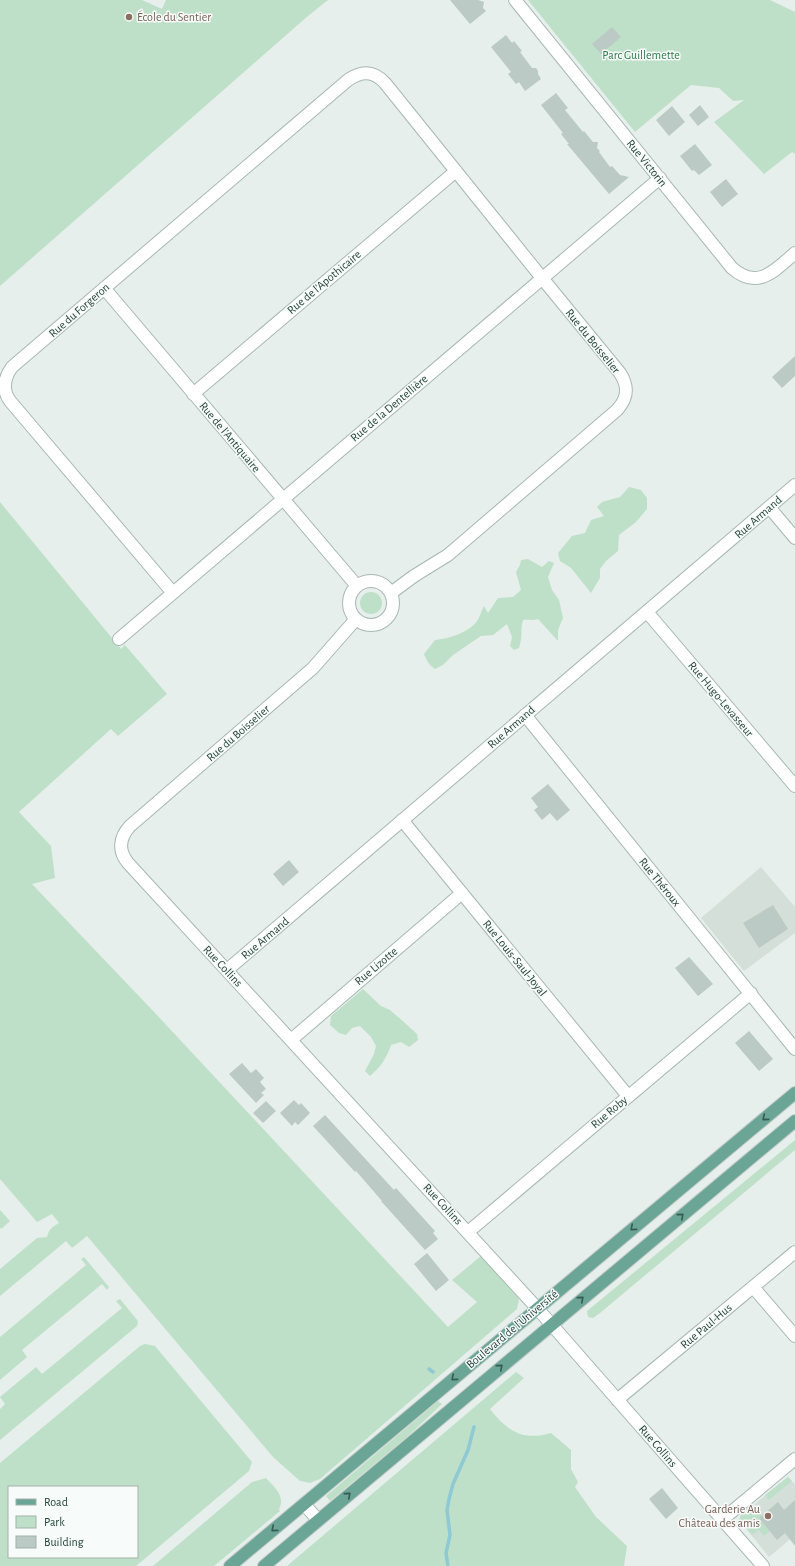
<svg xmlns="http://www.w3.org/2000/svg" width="795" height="1566" font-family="'Alegreya Sans',sans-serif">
  <rect width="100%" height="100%" fill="#e6efeb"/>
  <path fill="#d4dfda" d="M761,867L795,907V933L744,971L701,918Z
    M788,1477L795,1485V1535L769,1557L739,1520L740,1518L741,1515Z"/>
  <path fill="#bfe0c8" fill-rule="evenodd" d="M0,0H142L162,9L166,0H328L308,16L0,286Z
    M528,0H770L795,12V154L792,152L764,174L714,122L744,100L733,101L719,88L691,85L635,132Z
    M629,487L641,490L647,498V509L636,522L619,535L618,551L606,561L600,569V578L591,593L571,568L560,561L558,553L572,536L585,533L591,520L604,516L597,507L602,502L620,497Z
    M0,502L121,649L125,645L167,694L118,736L111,729L19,812L51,846L55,878L32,884L156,1014L448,1327L477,1302L452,1280L481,1256L519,1299L517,1309L320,1479L310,1483L300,1481L273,1457L87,1236L72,1248L66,1241L0,1296V1269L37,1238L47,1237C49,1229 52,1227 59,1223L52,1214L37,1222L0,1179Z
    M528,559L542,567L549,561L554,563L548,577L552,590L559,600L563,618L558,630V641L538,619C533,621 528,619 523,620C520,631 523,636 519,648L514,650L510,646L512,637L507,624L493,635L481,636L453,655L443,665L435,669C429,665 427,661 424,654L435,640C448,639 470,632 477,621C480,617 481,611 484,606L488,613L498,598L513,597L521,590L516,572L520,565L521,560Z
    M360 603a11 11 0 1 1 22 0a11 11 0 1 1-22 0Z
    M363,989L381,1006L390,1010L405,1023L417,1034L418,1040L409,1047L401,1042L391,1045C387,1057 381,1067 370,1076L365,1071L374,1054L376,1046L371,1037L360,1026L352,1028L346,1035L339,1033L330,1025L331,1016Z
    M795,1140V1150L600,1313L593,1318L588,1317L587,1311Z
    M0,1210L10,1221L1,1229L0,1227Z
    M84,1257L109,1287L107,1290L102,1284L22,1350L27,1357L0,1380V1337L86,1265L81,1259Z
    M120,1299L138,1321L137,1326L0,1440V1409L5,1404L0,1397L36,1367L42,1374L122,1308L116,1301Z
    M145,1344L155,1346L252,1462L249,1471L136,1566H0V1463L140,1346ZM9,1487H137V1557H9Z
    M516,1372L524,1378L490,1409C508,1432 523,1441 551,1433L571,1450V1469L578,1482L575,1487L596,1517L627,1546L624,1566H287Z
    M438,1401L442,1404L407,1437L330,1501L326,1496Z
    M788,1477L792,1481L769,1500L765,1495Z
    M266,1478C274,1487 286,1496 279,1509L280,1511L214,1566H153L252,1482Z
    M754,1505L762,1516L759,1518L770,1531L764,1536L759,1530L752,1535L739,1520L741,1515Z"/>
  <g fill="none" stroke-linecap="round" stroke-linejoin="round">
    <path stroke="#8ec9d4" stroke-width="3.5" d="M429,1369L433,1372
      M448,1566L446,1553L450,1535L447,1510L449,1499L453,1484L468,1450L474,1427"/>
  </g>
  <path fill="#bbcac4" d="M450,0H478L484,2L483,8L486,11L470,24Z
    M612,27L621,37L601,54L592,44Z
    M506,35L512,43L514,41L522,51L520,52L532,68H536L538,71V74L541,79L525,91L519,82L516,84L508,74L511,72L491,47Z
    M556,93L568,108L565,110L583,132L584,131L593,142H598L597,148L600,151L599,152L610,167L612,166L620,175L629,177L609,194L567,144H569L561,134L563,133L541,105Z
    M700,105L709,117L698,126L689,115Z
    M672,106L685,122L669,136L656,120Z
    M695,144L712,165L699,175L694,170L692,171L680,156Z
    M726,179L738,194L722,207L710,192Z
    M795,356V376L782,388L772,377Z
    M548,784L570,810L557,821L550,813L542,820L534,810L538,807L531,798Z
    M289,860L299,872L283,886L273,874Z
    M773,905L788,929L759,948L743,923Z
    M689,957L713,984L698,996L675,968Z
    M749,1031L773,1059L759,1071L735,1043Z
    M242,1063L251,1073L256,1069L264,1078L260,1082L266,1089L261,1093L264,1095L256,1103L229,1074Z
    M294,1100L299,1105L301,1103L310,1113L298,1125L295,1122L292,1126L280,1113Z
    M266,1101L276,1111L263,1123L253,1113Z
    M325,1115L394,1190L396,1188L435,1231L433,1233L438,1239L425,1250L381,1201H382L356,1171L355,1172L313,1126Z
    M427,1253L449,1280L436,1291L414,1264Z
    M662,1488L678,1508L666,1519L649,1499Z
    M795,1500V1546L785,1533L777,1540L759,1518L778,1502L784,1510Z"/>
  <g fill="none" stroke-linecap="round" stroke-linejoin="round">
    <g stroke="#a8b8b2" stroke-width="14">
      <path id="minor" d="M515,0L732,268C758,291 775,270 795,253
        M104,288L357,586
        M193,394L456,171
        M769,507L795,538
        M349 603a22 22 0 1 1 44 0a22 22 0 1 1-44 0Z
        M173,593L10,401C2,390 4,378 12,367L348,80C361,71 373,70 385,83L542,278L620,373C629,387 628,398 617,410L448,555L414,576L391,593
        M647,612L795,786
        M356,619L313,668L130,826C119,838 118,851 128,863L537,1308L763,1566
        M119,639L660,178
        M525,715L795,1049
        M402,820L628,1096
        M227,970L795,485
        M291,1040L462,893
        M468,1232L751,993
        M753,1287L795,1336
        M617,1400L795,1252
        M304,1504L318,1520
        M723,1519L795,1459"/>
    </g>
    <g stroke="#c2cac8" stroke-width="14">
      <path id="major" d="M230,1566L795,1093
        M264,1566L795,1121"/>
    </g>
    <use href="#minor" stroke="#fff" stroke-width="12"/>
    <use href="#major" stroke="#6aa596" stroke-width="12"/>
  </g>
  <defs><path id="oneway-chevron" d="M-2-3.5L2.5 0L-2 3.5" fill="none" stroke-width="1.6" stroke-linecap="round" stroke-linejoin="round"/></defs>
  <g stroke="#365b51">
    <use href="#oneway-chevron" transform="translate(765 1118) rotate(140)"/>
    <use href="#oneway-chevron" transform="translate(681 1216) rotate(-40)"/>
    <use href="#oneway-chevron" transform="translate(633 1228) rotate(140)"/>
    <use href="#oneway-chevron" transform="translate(581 1299) rotate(-40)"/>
    <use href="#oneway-chevron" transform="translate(500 1367) rotate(-40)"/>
    <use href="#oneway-chevron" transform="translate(454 1378) rotate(140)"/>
    <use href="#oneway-chevron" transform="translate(348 1495) rotate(-40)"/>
    <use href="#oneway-chevron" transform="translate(274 1529) rotate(140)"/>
  </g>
  <g fill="#8d6e63" stroke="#f7fbf9" stroke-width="1.5">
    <circle cx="129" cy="17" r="4"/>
    <circle cx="768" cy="1516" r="4"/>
  </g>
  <g text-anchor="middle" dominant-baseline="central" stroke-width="3" stroke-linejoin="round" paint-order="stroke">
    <g font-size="12" fill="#785e54" stroke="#f7fbf9" text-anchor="start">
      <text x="137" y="17">École du Sentier</text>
      <text x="760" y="1509" text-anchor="end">Garderie Au<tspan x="760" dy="14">Château des amis</tspan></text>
    </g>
    <g font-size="12" fill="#2d7a4b" stroke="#f7fbf9">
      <text x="641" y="55">Parc Guillemette</text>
    </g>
    <g font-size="12" fill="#24423a" stroke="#f7fbf9">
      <text transform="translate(647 163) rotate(51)">Rue Victorin</text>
      <text transform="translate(324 282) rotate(-40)">Rue de l'Apothicaire</text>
      <text transform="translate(79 310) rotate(-41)">Rue du Forgeron</text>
      <text transform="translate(593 341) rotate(51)">Rue du Boisselier</text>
      <text transform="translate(389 408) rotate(-40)">Rue de la Dentellière</text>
      <text transform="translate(230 437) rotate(50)">Rue de l'Antiquaire</text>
      <text transform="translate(758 517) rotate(-41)">Rue Armand</text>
      <text transform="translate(721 699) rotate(50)">Rue Hugo-Levasseur</text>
      <text transform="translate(511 727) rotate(-41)">Rue Armand</text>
      <text transform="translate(238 733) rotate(-41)">Rue du Boisselier</text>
      <text transform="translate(660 882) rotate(51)">Rue Théroux</text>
      <text transform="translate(265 938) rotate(-40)">Rue Armand</text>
      <text transform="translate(515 958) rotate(51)">Rue Louis-Saul-Joyal</text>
      <text transform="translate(223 966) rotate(47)">Rue Collins</text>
      <text transform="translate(376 966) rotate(-40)">Rue Lizotte</text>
      <text transform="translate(609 1112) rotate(-40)">Rue Roby</text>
      <text transform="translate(443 1204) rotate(47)">Rue Collins</text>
      <text transform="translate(706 1326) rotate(-40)">Rue Paul-Hus</text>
      <text transform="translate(512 1329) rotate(-40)">Boulevard de l'Université</text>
      <text transform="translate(658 1446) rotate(49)">Rue Collins</text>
    </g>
  </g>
  <rect x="8" y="1486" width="130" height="72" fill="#f7fbf9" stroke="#a3b1ad"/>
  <rect x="16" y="1499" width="20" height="6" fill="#6aa596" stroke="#a3b1ad"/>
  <text x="44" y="1506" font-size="12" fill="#24423a">Road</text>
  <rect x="16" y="1516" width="20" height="12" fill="#bfe0c8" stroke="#a3b1ad"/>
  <text x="44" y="1526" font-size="12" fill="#24423a">Park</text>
  <rect x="16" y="1536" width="20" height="12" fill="#bbcac4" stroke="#a3b1ad"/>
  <text x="44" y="1546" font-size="12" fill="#24423a">Building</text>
</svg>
